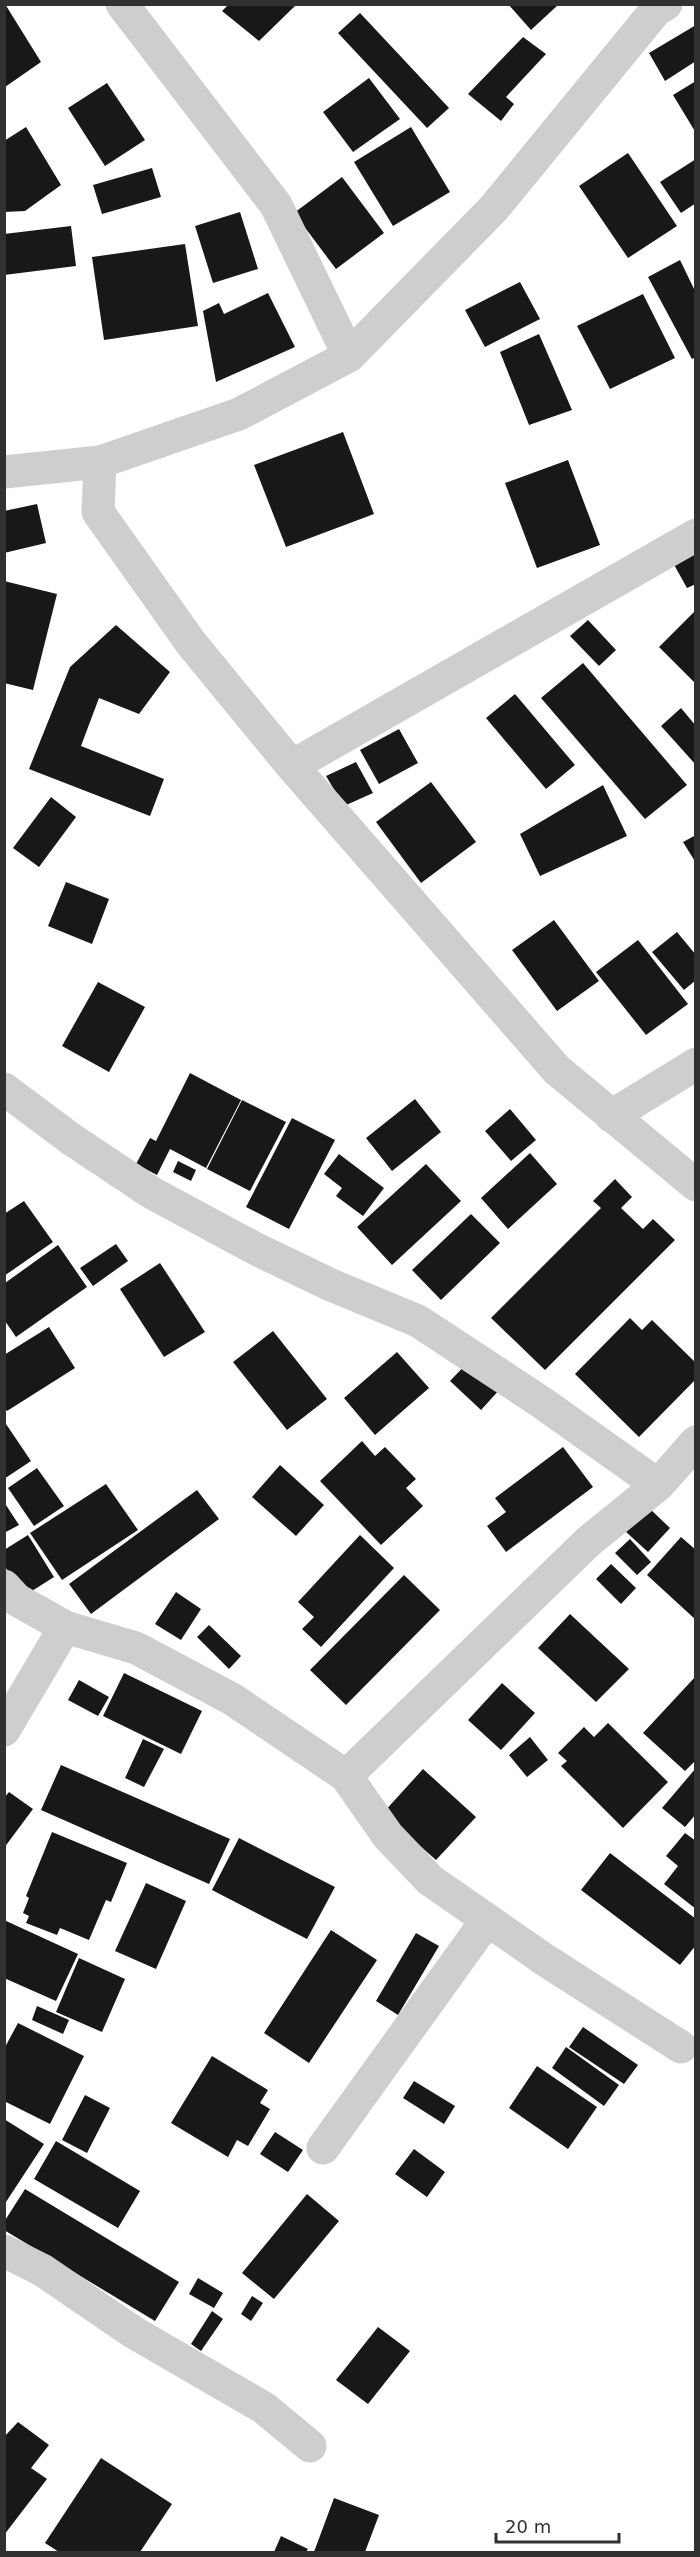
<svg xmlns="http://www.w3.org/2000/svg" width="700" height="2557" font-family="'DejaVu Sans',sans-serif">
  <rect width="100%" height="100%" fill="#fff"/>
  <path fill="#181818" d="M5,4L41,62L5,87Z
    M229,4H297L259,41L222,11Z
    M508,4H559L531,30Z
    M360,13L449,108L427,128L338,33Z
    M696,25V61L665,81L649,53Z
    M523,37L546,54L506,97L514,104L501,121L468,94Z
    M369,78L400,119L353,152L323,112Z
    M696,81V133L673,95Z
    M107,83L145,140L105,166L68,108Z
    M26,127L61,185L25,211L4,212V141Z
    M411,127L450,192L393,226L354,162Z
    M628,153L677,226L628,258L579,186Z
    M696,159V203L681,213L660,182Z
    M152,168L161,197L102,214L93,185Z
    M342,177L384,233L336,269L294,213Z
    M240,212L258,269L213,283L195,226Z
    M71,226L76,266L4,275V234Z
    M185,244L198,326L104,340L92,257Z
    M680,260L696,293V357L692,359L648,277Z
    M520,282L540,319L485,347L465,310Z
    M268,293L295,347L216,382L203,311L219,303L224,314Z
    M643,294L675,358L610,389L577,326Z
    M539,334L572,410L529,425L500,352Z
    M343,432L374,514L286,547L254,465Z
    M568,460L600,545L537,568L505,483Z
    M37,504L46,543L4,553V511Z
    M696,549V584L687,588L672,561Z
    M4,581L57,594L33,690L4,683Z
    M696,610V684L659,647Z
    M588,620L616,650L599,666L570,636Z
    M116,625L170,672L139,714L99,698L81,746L164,779L150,816L29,769L70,667Z
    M583,663L687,785L645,819L541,698Z
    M515,694L575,765L546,789L486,718Z
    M681,708L696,726V765L661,726Z
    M399,729L418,763L379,784L360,750Z
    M356,762L373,793L344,806L326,776Z
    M431,782L476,842L421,883L376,822Z
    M603,785L627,836L540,876L520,834Z
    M51,797L76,817L39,867L13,848Z
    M696,835V863L683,842Z
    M66,882L109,899L92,944L48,926Z
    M554,920L599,981L557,1011L512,950Z
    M677,932L696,955V980L684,990L652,952Z
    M638,940L688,1004L646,1035L596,972Z
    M98,982L145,1007L109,1072L62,1046Z
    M190,1073L241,1100L206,1168L170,1149L157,1175L136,1164L150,1138L156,1141Z
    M415,1099L441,1132L392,1171L366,1138Z
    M242,1100L286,1122L250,1191L207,1169Z
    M510,1109L536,1140L511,1161L485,1131Z
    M292,1118L335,1140L289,1229L246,1207Z
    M530,1153L557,1184L508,1229L481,1198Z
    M339,1154L384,1188L363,1216L336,1196L342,1188L324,1174Z
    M178,1161L196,1170L191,1181L173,1172Z
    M426,1164L461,1201L392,1265L357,1227Z
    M615,1179L632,1197L621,1208L643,1229L653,1219L675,1240L545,1370L491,1318L601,1208L593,1201Z
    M24,1201L53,1242L4,1276V1214Z
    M471,1214L500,1243L441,1300L412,1270Z
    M116,1244L128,1261L93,1286L80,1268Z
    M58,1245L87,1287L16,1337L5,1321V1283Z
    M160,1263L205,1332L164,1357L120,1289Z
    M630,1318L642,1330L652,1320L696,1363V1379L639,1437L575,1374Z
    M49,1327L75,1368L7,1411L4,1407V1355Z
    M273,1331L327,1399L287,1430L233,1362Z
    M397,1352L429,1388L375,1435L344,1398Z
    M470,1360L501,1388L481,1410L450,1381Z
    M4,1421L31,1461L4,1479Z
    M362,1441L375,1456L385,1447L416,1479L406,1488L423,1506L381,1545L320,1481Z
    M563,1447L593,1487L506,1552L487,1526L506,1512L495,1498Z
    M280,1465L324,1505L296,1536L252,1497Z
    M37,1468L64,1506L34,1526L8,1488Z
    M106,1484L138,1530L62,1580L30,1533Z
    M197,1490L219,1519L91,1614L69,1584Z
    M4,1502L19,1525L4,1533Z
    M648,1507L670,1528L648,1552L625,1531Z
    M28,1535L54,1577L24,1596L4,1565V1550Z
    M360,1535L394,1568L321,1647L302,1629L314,1617L298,1602Z
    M681,1537L696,1550V1620L647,1575Z
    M630,1539L651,1562L637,1575L615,1553Z
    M611,1564L636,1588L621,1604L596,1579Z
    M404,1575L440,1610L346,1705L310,1670Z
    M176,1592L201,1609L181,1640L155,1624Z
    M570,1614L629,1669L596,1702L538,1648Z
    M209,1625L241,1656L229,1669L197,1637Z
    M124,1673L202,1711L181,1754L103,1716Z
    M696,1676V1760L685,1771L643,1733Z
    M79,1680L109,1697L98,1716L68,1700Z
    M502,1683L535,1713L501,1750L468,1720Z
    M608,1723L668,1782L623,1828L561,1766L567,1761L558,1753L584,1727L594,1737Z
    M530,1737L548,1760L527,1777L509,1755Z
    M143,1739L164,1749L144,1787L125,1778Z
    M61,1765L230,1839L209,1884L41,1810Z
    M696,1768V1814L685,1827L662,1808Z
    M423,1769L476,1817L436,1860L383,1813Z
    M9,1792L33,1809L4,1848V1798Z
    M52,1832L127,1863L111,1902L106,1900L89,1940L60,1928L57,1935L26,1923L29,1916L23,1913L29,1898L26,1896Z
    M685,1833L696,1841V1909L664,1884L678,1866L666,1856Z
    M239,1838L335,1887L307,1939L212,1890Z
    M610,1853L696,1919V1945L680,1965L581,1890Z
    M146,1883L186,1901L156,1969L115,1951Z
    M4,1920L78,1954L56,2001L4,1978Z
    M331,1930L377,1960L309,2063L264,2033Z
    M416,1933L439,1946L398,2015L376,2001Z
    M79,1958L125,1979L102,2032L56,2012Z
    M37,2006L69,2020L63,2034L32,2020Z
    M18,2023L84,2056L50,2124L4,2101V2049Z
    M583,2027L638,2065L624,2084L569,2047Z
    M566,2047L619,2085L604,2106L552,2068Z
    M212,2056L268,2090L260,2103L270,2109L248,2146L237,2140L228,2157L171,2123Z
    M537,2066L597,2107L568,2149L509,2108Z
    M414,2081L455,2106L444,2124L403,2098Z
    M85,2095L110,2108L87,2153L62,2140Z
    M4,2119L44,2144L4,2205Z
    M275,2132L303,2150L288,2172L260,2154Z
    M56,2141L140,2191L118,2228L34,2179Z
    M414,2149L445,2172L427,2197L395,2174Z
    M25,2189L179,2282L155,2321L4,2230V2222Z
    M307,2194L339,2221L274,2299L242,2273Z
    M198,2278L223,2293L214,2308L189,2294Z
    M252,2296L263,2303L251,2321L241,2314Z
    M212,2311L223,2319L201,2351L191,2344Z
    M378,2327L410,2351L368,2404L336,2380Z
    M18,2422L49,2445L31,2468L47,2479L4,2535V2437Z
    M101,2458L172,2504L140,2552H59L45,2543Z
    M334,2498L379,2515L365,2552H314Z
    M281,2536L308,2549L306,2552H274Z"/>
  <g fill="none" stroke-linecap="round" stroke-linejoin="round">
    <path stroke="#cecece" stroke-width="33" d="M122,4L276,205L349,356
      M100,462L98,512L191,643L292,766L557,1070L696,1185
      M4,472L100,462L239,414L349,356L494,208L656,10L666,4
      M292,766L696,535
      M4,1089L71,1139L152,1193L258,1250L331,1285L418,1321L541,1402L658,1485
      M611,1116L696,1064
      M4,1586L17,1600L65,1627L136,1648L232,1699L346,1776L388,1836L430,1880L545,1960L681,2047
      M4,1730L65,1627
      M346,1776L589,1541L658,1485L696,1442
      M323,2148L487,1920
      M4,2251L42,2270L133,2332L264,2408L310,2446"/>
  </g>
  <rect width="700" height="2557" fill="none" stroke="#313131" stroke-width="12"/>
  <path d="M496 2533v9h123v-9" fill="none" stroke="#313131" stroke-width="3"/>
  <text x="505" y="2533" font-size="18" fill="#313131" stroke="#ffffff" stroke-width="4.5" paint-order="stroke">20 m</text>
</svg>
